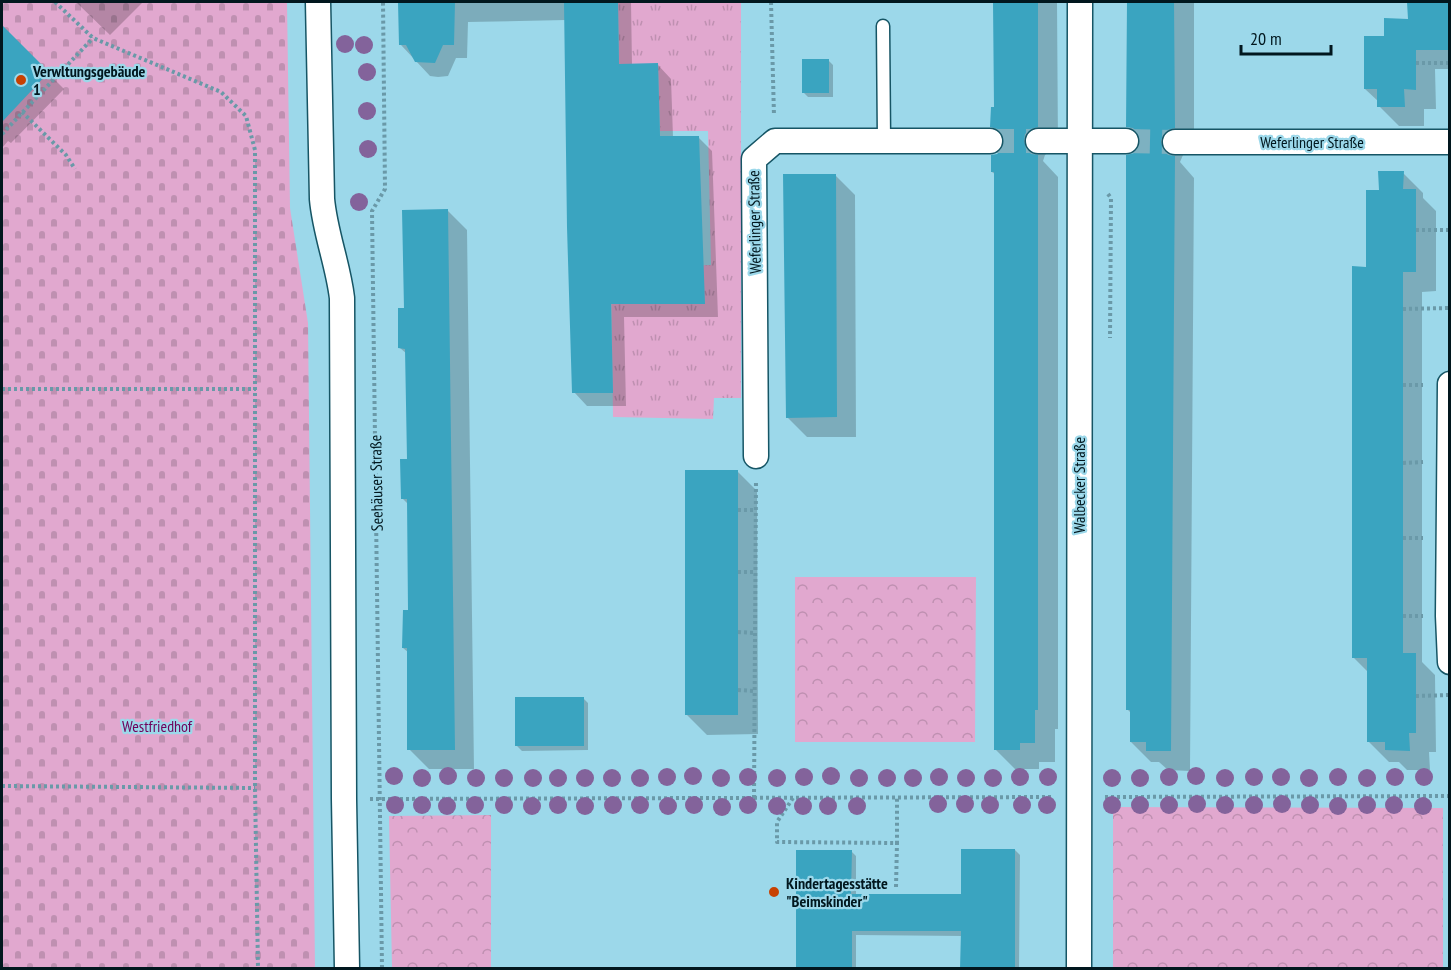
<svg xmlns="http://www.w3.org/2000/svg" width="1451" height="970" font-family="'PT Sans Narrow',sans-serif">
  <defs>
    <pattern id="grass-tufts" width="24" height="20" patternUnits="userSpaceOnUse" patternTransform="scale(1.5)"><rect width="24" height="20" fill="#e1a8cf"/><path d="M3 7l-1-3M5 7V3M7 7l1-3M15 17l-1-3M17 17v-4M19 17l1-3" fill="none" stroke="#bf90b1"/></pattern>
    <pattern id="cemetery-stones" width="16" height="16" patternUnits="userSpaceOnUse" patternTransform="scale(1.5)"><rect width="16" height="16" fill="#e1a8cf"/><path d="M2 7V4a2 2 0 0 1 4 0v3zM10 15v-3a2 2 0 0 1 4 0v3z" fill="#bf90b1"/></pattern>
    <pattern id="park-crowns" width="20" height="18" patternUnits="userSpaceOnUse" patternTransform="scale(1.5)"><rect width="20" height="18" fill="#e1a8cf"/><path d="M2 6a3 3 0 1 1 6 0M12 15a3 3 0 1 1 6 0" fill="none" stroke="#bf90b1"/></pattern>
  </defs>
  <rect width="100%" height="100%" fill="#9cd8ea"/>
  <path fill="url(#grass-tufts)" d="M618,2H741V398H714L713,419L613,417L611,268L711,265L708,131H660L658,64H619Z"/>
  <path fill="url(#cemetery-stones)" d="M2,2H287L290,208L308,323L315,968H2Z"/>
  <path fill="url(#park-crowns)" d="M795,577H976L975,742H795Z
    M1113,807L1443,808V968H1113Z
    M491,815V968H392L389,816Z"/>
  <path fill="#0003" d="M76,2H143L110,35Z
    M400,2H631L632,65H658L671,79L673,137H698L712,151L718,317H624L626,406H587L574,392L566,20L468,22L467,58H456L448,76L438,77L430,76L401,45Z
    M995,2H1057L1058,147L1051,149L1045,155L1043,161L1058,177V729H1055V762H1039V769H1015L995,749L996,175L992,172L997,155L1003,149L1006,140L992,126L996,109Z
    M1128,2H1194V148L1188,150L1183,155L1180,162L1194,178L1190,771L1168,770L1159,762H1151L1131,742V713L1127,709L1134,154L1139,149L1141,139L1128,126Z
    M1409,2H1450V69H1435L1436,109H1424V126H1399L1379,106V102L1365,89L1386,38L1410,20Z
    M12,37L64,89L11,143L8,141L2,148V48Z
    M828,60L833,65V97H808L804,93Z
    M1403,173L1423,193V198L1436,211V291L1422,292V662L1435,675L1436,752H1429L1430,770H1407L1399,762H1389L1369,742L1368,672L1354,658L1368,268L1380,191Z
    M835,175L855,195L856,437H807L787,417Z
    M447,210L467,230L474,769H429L409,749V653L403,648L409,611V505L402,498L408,460L407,354L400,348L406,309Z
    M737,471L757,491L758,734L707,735L687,715Z
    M583,698L588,703V750L522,751L517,746Z
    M1015,850L1020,855L1019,968H962V936L856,935V968H797L851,851L856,856V895H963Z"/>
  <path fill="#3aa4c0" d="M398,2H455L454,45H443L435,63L415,62L406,45H399Z
    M564,2H618L619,64L658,63L660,136H699L705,304H611L613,393H572L567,227Z
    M993,2H1038V127L1030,129L1025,134L1024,140L1026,149L1031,154L1038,155V710H1035V743H1020V750H994V172H991V155L997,154L1002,149L1004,140L1003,134L998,129L990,127L991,107H994Z
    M1127,2H1174L1175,128L1167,130L1163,134L1161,141L1163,150L1168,155L1175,156L1171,751H1146V742H1130V710H1126V155L1134,153L1138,149L1140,142L1138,133L1133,128L1126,127Z
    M1407,2H1449V50H1416V90L1404,89L1405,107H1377V89H1364V36H1384V18L1408,19Z
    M2,25L49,72L2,122Z
    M802,59H829V93H802Z
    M1378,171H1404L1403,189H1416V272H1403V653H1416V733H1409L1410,751L1385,750V742H1367V658H1352V266L1366,267V190H1379Z
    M783,174H836L837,417L786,418Z
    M448,209L455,750H407V648H402L403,610H408L407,499H401L400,459H407L405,349L398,348V308H404L402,210Z
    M685,470H738V715H685Z
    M515,697H584V746H515Z
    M961,849H1015V969H960L961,931H852V969H796V850H852L851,894H961Z"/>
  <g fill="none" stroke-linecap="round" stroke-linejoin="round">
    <path stroke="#7db1c1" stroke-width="24" stroke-dasharray="24 12" stroke-linecap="butt" d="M990,141H1038
      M1126,141L1175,142"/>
    <g stroke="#165565" stroke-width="15">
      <path id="service" d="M883,26L884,140"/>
    </g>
    <g stroke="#165565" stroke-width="27">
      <path id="minor" d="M318,2L322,199C325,233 338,264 342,298L344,799L347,968
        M1038,141H1126
        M1175,142H1450
        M1450,384L1448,616L1450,662
        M756,456L754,159L775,141H990
        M1079,968L1080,2"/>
    </g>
    <path stroke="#6a99a8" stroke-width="4" stroke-dasharray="3 3" stroke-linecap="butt" d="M55,2L93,38L221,92L246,116L255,150V788L258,968
      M771,2L774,116
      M1416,63H1450
      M22,112L66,155L75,169
      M2,134L93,38
      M1108,194L1111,198L1110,338
      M1416,230H1450
      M1403,309L1450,308
      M1403,385H1423
      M2,389H256
      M1403,463L1423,462
      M738,510H756
      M1403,538H1423
      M738,572H756
      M1403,616H1423
      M738,632L755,633
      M738,690L755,691
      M1416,696L1450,695
      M2,786L255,788
      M1105,797L1450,796
      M754,798L756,481
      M793,798L777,822V842L897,843V798
      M370,799L1053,797
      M896,887L897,843
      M382,968L372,211L385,189L383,2"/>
    <use href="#service" stroke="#fff" stroke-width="12"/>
    <use href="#minor" stroke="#fff" stroke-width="24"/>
  </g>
  <g fill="#83639b">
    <circle cx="345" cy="44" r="9"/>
    <circle cx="364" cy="45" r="9"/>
    <circle cx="367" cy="72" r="9"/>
    <circle cx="367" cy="111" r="9"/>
    <circle cx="368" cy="149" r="9"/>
    <circle cx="359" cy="202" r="9"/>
    <circle cx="394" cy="776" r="9"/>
    <circle cx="448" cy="776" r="9"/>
    <circle cx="693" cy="776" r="9"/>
    <circle cx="831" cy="776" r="9"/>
    <circle cx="1196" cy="776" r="9"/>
    <circle cx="667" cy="777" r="9"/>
    <circle cx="748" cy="777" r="9"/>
    <circle cx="804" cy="777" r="9"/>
    <circle cx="939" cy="777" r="9"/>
    <circle cx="1020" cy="777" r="9"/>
    <circle cx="1048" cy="777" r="9"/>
    <circle cx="1169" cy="777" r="9"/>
    <circle cx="1254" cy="777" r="9"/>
    <circle cx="1281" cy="777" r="9"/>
    <circle cx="1338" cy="777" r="9"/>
    <circle cx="1395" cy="777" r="9"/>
    <circle cx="1424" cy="777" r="9"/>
    <circle cx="422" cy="778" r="9"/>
    <circle cx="476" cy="778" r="9"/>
    <circle cx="504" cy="778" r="9"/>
    <circle cx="533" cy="778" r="9"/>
    <circle cx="558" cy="778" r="9"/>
    <circle cx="585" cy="778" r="9"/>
    <circle cx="612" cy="778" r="9"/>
    <circle cx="640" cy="778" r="9"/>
    <circle cx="721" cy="778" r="9"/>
    <circle cx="777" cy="778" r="9"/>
    <circle cx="859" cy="778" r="9"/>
    <circle cx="887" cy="778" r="9"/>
    <circle cx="913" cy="778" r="9"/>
    <circle cx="966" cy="778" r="9"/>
    <circle cx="993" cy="778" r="9"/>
    <circle cx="1112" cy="778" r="9"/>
    <circle cx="1140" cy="778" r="9"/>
    <circle cx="1225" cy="778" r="9"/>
    <circle cx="1309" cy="778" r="9"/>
    <circle cx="1367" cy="778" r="9"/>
    <circle cx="938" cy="804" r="9"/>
    <circle cx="965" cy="804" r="9"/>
    <circle cx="1197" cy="804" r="9"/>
    <circle cx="1282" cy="804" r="9"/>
    <circle cx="395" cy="805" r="9"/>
    <circle cx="422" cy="805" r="9"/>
    <circle cx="475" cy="805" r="9"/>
    <circle cx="504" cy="805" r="9"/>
    <circle cx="558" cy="805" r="9"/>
    <circle cx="613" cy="805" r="9"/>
    <circle cx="640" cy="805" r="9"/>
    <circle cx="694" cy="805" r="9"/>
    <circle cx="748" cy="805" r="9"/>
    <circle cx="990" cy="805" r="9"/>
    <circle cx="1022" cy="805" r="9"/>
    <circle cx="1047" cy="805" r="9"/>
    <circle cx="1112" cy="805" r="9"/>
    <circle cx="1140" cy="805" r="9"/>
    <circle cx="1169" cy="805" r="9"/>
    <circle cx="1225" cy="805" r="9"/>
    <circle cx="1254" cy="805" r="9"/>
    <circle cx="1310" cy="805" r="9"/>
    <circle cx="1367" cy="805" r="9"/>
    <circle cx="1394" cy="805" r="9"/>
    <circle cx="447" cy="806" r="9"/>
    <circle cx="532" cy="806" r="9"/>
    <circle cx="585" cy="806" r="9"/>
    <circle cx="668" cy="806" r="9"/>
    <circle cx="777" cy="806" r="9"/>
    <circle cx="803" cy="806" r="9"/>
    <circle cx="828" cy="806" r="9"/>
    <circle cx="857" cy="806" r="9"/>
    <circle cx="1338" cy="806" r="9"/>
    <circle cx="1423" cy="806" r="9"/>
    <circle cx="722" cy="807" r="9"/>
  </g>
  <g fill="#c74102" stroke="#9cd8ea" stroke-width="2">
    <circle cx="21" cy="80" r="6"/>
    <circle cx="774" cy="892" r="6"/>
  </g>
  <g text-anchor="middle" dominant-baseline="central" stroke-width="4.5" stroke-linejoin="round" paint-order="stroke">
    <g font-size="16" font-weight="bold" fill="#01171e" stroke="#9cd8ea" text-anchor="start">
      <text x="33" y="71">Verwltungsgebäude<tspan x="33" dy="18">1</tspan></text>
      <text x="786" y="883">Kindertagesstätte<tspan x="786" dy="18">"Beimskinder"</tspan></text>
    </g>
    <g font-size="16" fill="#01171e" stroke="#9cd8ea">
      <text x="1312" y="142">Weferlinger Straße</text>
      <text transform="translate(754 222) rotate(-91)">Weferlinger Straße</text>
      <text transform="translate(376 483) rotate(-91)">Seehäuser Straße</text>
      <text transform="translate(1079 485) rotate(-90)">Walbecker Straße</text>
    </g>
    <g font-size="16" fill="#6f035b" stroke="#9cd8ea">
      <text x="157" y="726">Westfriedhof</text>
    </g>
  </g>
  <rect width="1451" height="970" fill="none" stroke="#01171e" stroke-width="6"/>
  <path d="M1241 45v9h90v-9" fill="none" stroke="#01171e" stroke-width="3"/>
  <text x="1250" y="45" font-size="18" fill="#01171e" stroke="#9cd8ea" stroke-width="4.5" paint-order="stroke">20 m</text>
</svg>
